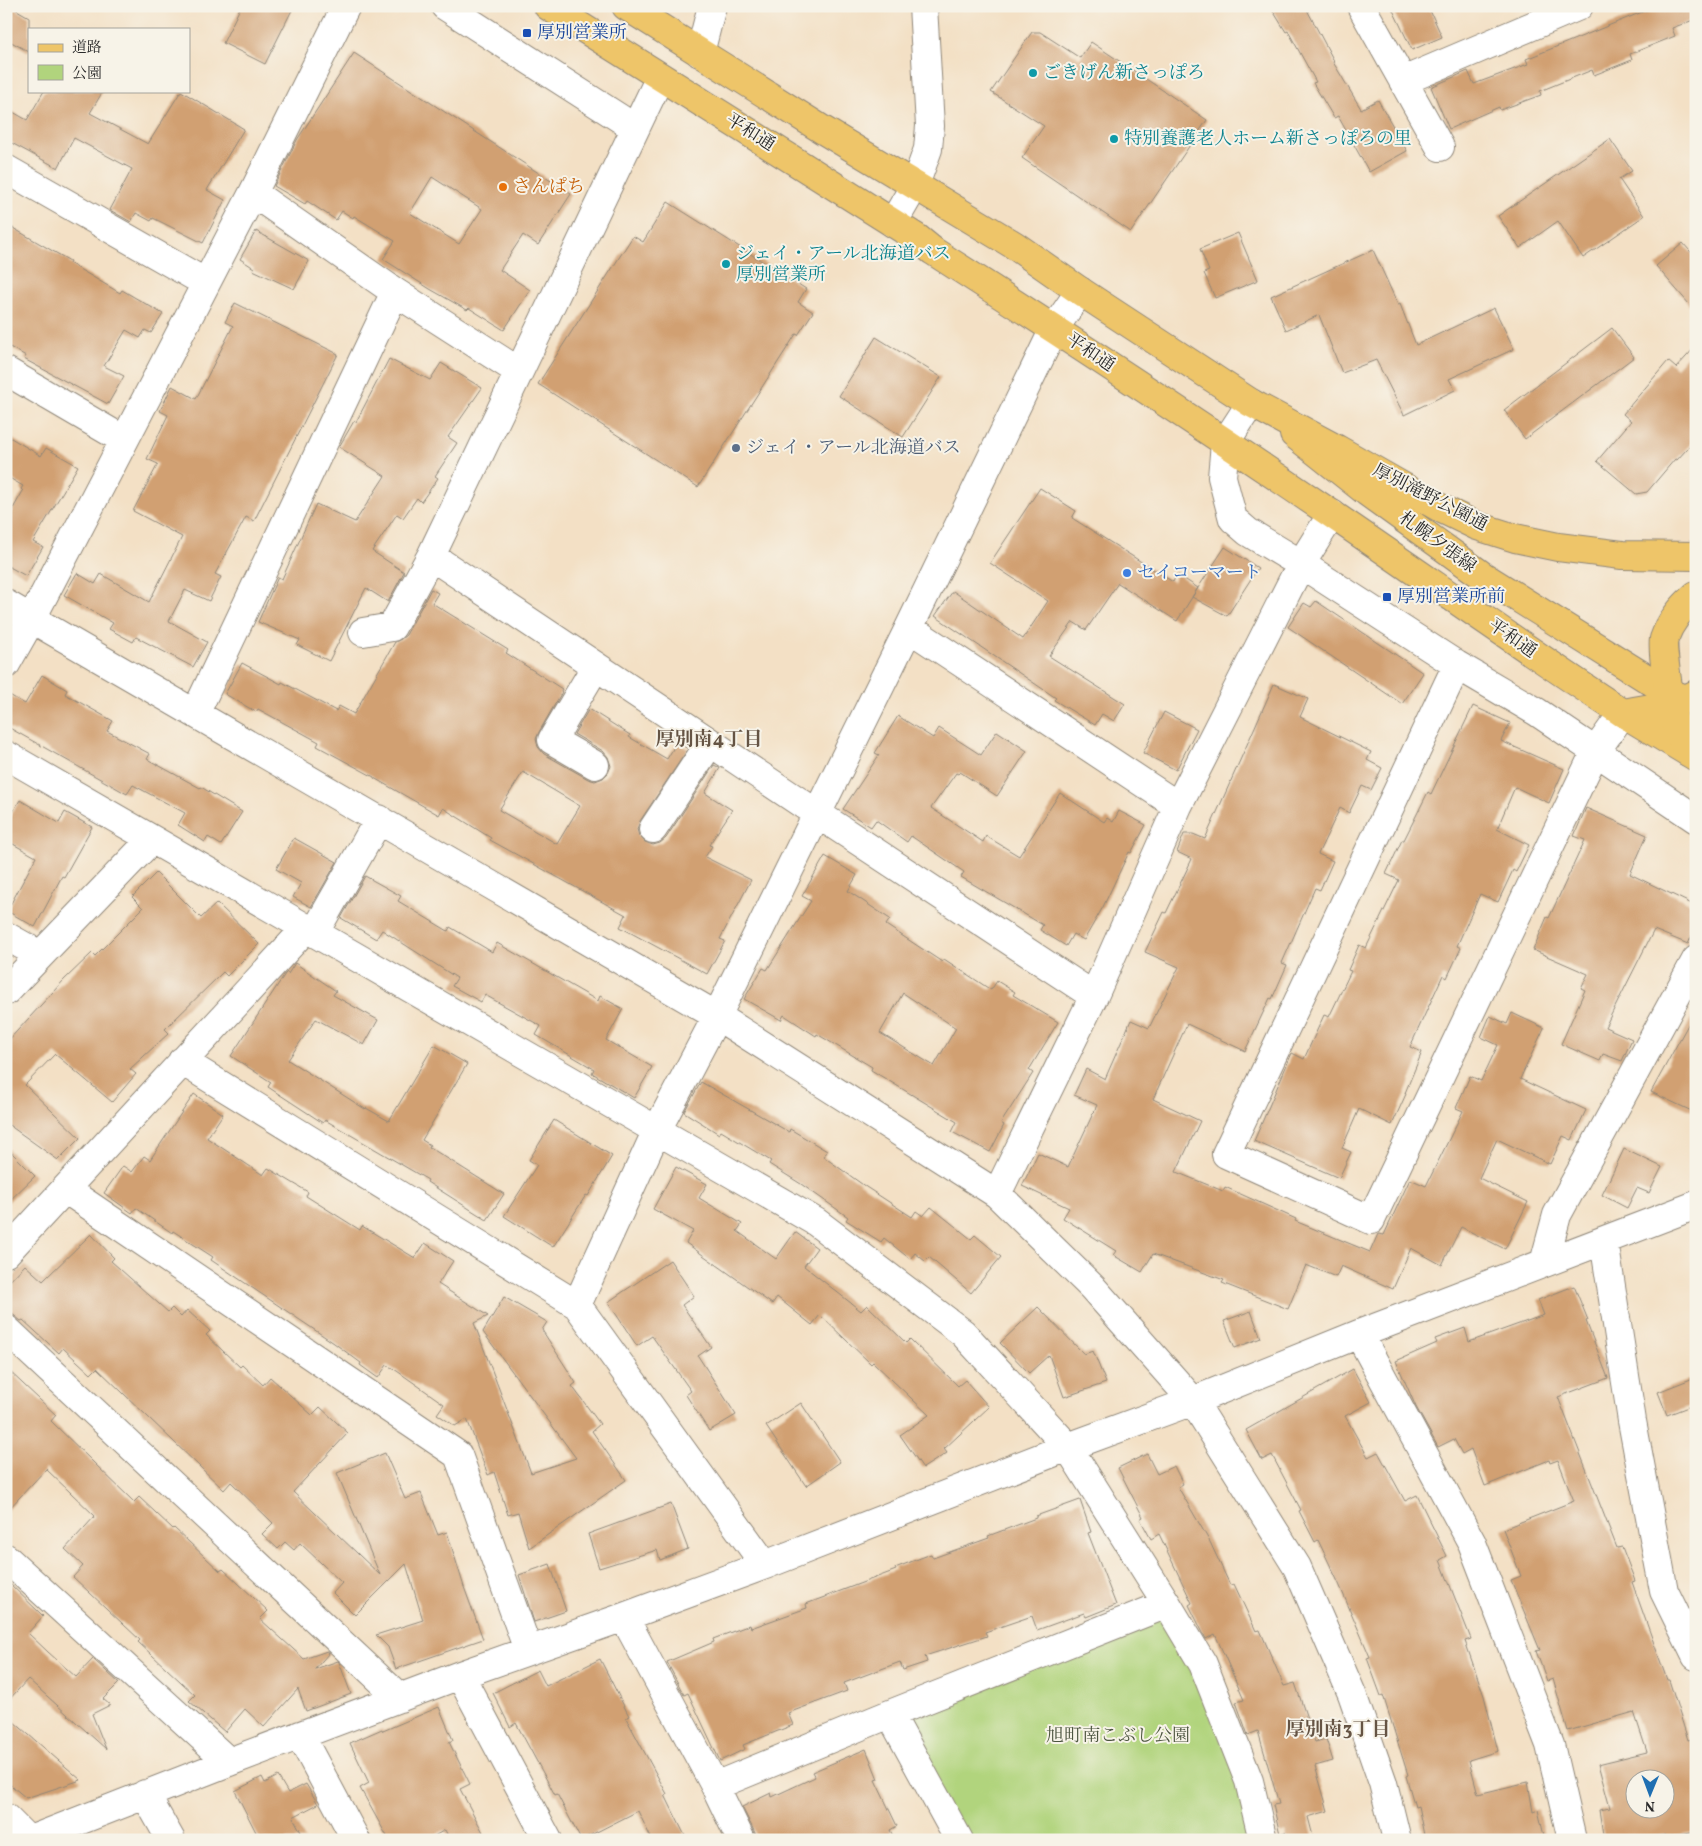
<svg xmlns="http://www.w3.org/2000/svg" width="1702" height="1846" font-family="Vollkorn,'Noto Serif JP',serif">
  <rect width="100%" height="100%" fill="#f7f3e8"/>
  <filter id="ink" filterUnits="userSpaceOnUse"><feTurbulence type="fractalNoise" baseFrequency=".02" numOctaves="2"/><feDisplacementMap in="SourceGraphic" scale="10" xChannelSelector="R" yChannelSelector="G"/><feConvolveMatrix kernelMatrix="1 2 1 2 8 2 1 2 1" color-interpolation-filters="sRGB"/></filter>
  <filter id="wash" filterUnits="userSpaceOnUse"><feTurbulence type="fractalNoise" baseFrequency=".0096" numOctaves="4" result="noise"/><feDisplacementMap in="SourceGraphic" scale="20" xChannelSelector="R" yChannelSelector="G"/><feGaussianBlur stdDeviation="1.12" result="paint"/><feColorMatrix in="noise" values="0 0 0 0 0 0 0 0 0 0 0 0 0 0 0 0 0 1.4 0 .05"/><feComposite in="paint" operator="in"/></filter>
  <g filter="url(#wash)">
    <rect width="100%" height="100%" fill="#f3e0c5"/>
    <path fill="#b1d47d" stroke="#6e8054" d="M1167,1604L1263,1840H959L890,1714Z"/>
    <g id="blocks">
      <path fill="#d1a072" fill-rule="evenodd" d="M6,6H10L29,17V52L6,39Z
        M241,6H294L265,64L223,43Z
        M1270,6H1305L1334,61L1333,62L1361,109L1378,100L1407,151L1369,172L1338,116L1334,118L1313,83L1316,82L1288,31L1286,32Z
        M1391,6H1428L1442,37L1412,50Z
        M1657,6H1696V19L1672,28L1675,36L1630,54L1632,60L1594,75L1592,70L1540,91L1541,95L1500,110L1499,107L1449,129L1431,87L1468,71L1474,84L1528,64L1526,59Z
        M1032,32H1040L1080,58L1091,42L1207,120L1131,232L1022,158L1044,126L991,92Z
        M354,53L571,194L538,245L523,235L500,270L530,290L504,330L469,308L467,310L430,289L383,259L395,241L354,216L353,218L342,211L336,220L307,201L305,204L274,186L297,140ZM432,177L482,209L459,244L410,213Z
        M44,91H103L90,113L148,144L181,91L244,129L207,190L225,200L203,243L153,218L151,221L136,213L131,222L110,210L132,169L74,138L58,168L6,140V108L27,120Z
        M1610,139L1632,171L1619,179L1644,216L1583,258L1558,221L1520,248L1498,216Z
        M668,202L806,289L798,302L813,312L798,335L796,334L698,487L538,384L633,236L643,242Z
        M6,224L70,261L69,263L120,293L122,290L163,314L151,333L145,330L140,338L126,330L104,366L124,376L108,404L24,359L26,356L6,345Z
        M256,231L309,261L294,289L253,270L254,268L240,259Z
        M1238,233L1258,280L1215,298L1204,273L1209,271L1200,249Z
        M1683,243L1696,258V312L1656,266Z
        M1373,250L1398,305L1400,304L1416,345L1494,308L1514,349L1449,379L1455,390L1404,415L1376,360L1342,373L1319,315L1286,330L1271,296Z
        M235,303L338,354L254,521L246,517L215,574L221,577L209,601L185,590L169,621L207,642L193,667L136,637L133,642L109,629L113,623L64,595L77,573L95,584L101,574L149,602L182,537L133,511L158,464L147,459L168,415L160,411L172,386L196,399L233,326L225,322Z
        M1612,328L1634,357L1525,439L1504,410Z
        M876,337L941,377L903,437L839,396Z
        M1696,346V439L1677,460L1675,459L1647,492L1636,494L1597,461L1631,421L1623,414L1668,361L1676,368Z
        M389,359L430,380L441,363L482,388L448,437L457,443L435,476L438,478L421,502L417,498L403,518L397,514L372,551L404,572L388,602L366,588L329,661L297,645L300,640L258,622L278,577L282,579L316,504L355,522L385,476L339,447L354,421L356,422Z
        M6,435L41,456L46,448L78,466L33,542L43,547L26,576L6,565V521L23,491L21,489L23,486L6,476Z
        M1040,488L1076,511L1072,518L1173,582L1177,574L1198,588L1177,621L1118,583L1086,630L1073,622L1049,656L1125,704L1114,721L1102,714L1095,725L1054,700L1056,698L935,616L953,591L1023,639L1048,601L990,563Z
        M1225,547L1258,568L1227,616L1192,597Z
        M431,589L438,593L432,603L508,650L506,653L562,689L561,691L562,692L539,732L536,739L538,747L544,754L588,779L595,781L603,778L608,773L611,766L608,757L603,751L574,734L589,709L630,735L629,737L667,759L677,742L688,749L640,821L637,829L639,836L645,842L653,845L660,843L666,838L714,765L720,768L705,793L732,810L709,845L712,846L705,857L751,880L720,939L725,941L707,974L620,927L626,915L490,840L491,838L443,808L439,815L374,778V777L317,746L319,742L258,709L256,712L225,694L242,663L281,684L282,682L336,711L339,706L354,714L395,642L401,639L406,635ZM523,772L580,806L557,844L499,810Z
        M1316,601L1423,673L1402,704L1288,627L1304,603L1311,607Z
        M42,675L67,690L65,694L113,721L107,731L150,754L147,759L200,788L201,787L242,812L221,845L208,837L205,842L178,825L185,813L133,785L127,794L6,726V693L25,704Z
        M1274,684L1308,699L1300,717L1371,752L1367,760L1382,768L1371,790L1362,786L1349,813L1340,808L1318,854L1333,861L1320,890L1315,888L1282,963L1287,965L1272,999L1270,998L1245,1051L1187,1024L1153,1099L1200,1121L1176,1172L1223,1191L1225,1187L1296,1219L1295,1221L1370,1252L1378,1234L1384,1235L1410,1179L1426,1186L1463,1111L1456,1108L1470,1076L1481,1081L1498,1045L1481,1037L1490,1016L1507,1024L1512,1013L1544,1028L1520,1079L1586,1110L1572,1140L1563,1136L1550,1164L1497,1139L1479,1178L1528,1202L1505,1249L1461,1227L1442,1265L1411,1248L1393,1289L1341,1266L1336,1277L1306,1265L1288,1309L1222,1283L1224,1280L1153,1254L1142,1272L1113,1255L1116,1251L1063,1218L1069,1208L1022,1186L1038,1153L1068,1167L1097,1105L1074,1095L1086,1069L1105,1079L1131,1020L1149,1028L1179,967L1145,952L1164,912L1166,913L1192,859L1177,852L1184,834H1193L1205,839Z
        M1473,706L1510,723L1501,741L1564,769L1549,803L1515,787L1497,829L1529,845L1516,872L1513,870L1498,902L1480,894L1457,946L1461,948L1447,978L1443,975L1410,1047L1422,1052L1405,1093L1406,1094L1392,1125L1359,1109L1342,1148L1351,1152L1339,1178L1254,1141L1292,1053L1304,1059L1324,1015L1329,1017L1351,971L1348,970L1359,945L1366,948L1399,880L1386,874L1402,840H1404L1428,792L1431,794Z
        M1164,712L1197,729L1176,770L1143,753Z
        M898,716L933,738L939,728L981,755L997,731L1027,751L997,796L960,772L958,774L956,773L931,808L983,842L986,836L1019,856L1060,793L1104,822L1107,818L1113,822L1119,811L1146,825L1131,853L1129,852L1103,907L1084,940L1073,934L1066,946L1040,930L1043,925L961,877L964,872L911,836L907,842L876,820L871,827L843,809L879,755L875,753Z
        M20,800L59,823L65,812L92,827L64,877L62,876L35,927L7,911L36,857L6,840V823Z
        M1586,808L1647,835L1630,874L1696,906V927L1688,944L1654,930L1605,1027L1632,1039L1622,1061L1603,1054L1600,1061L1561,1044L1585,990L1581,988L1588,974L1533,950L1547,917L1549,918L1585,840L1574,836Z
        M294,838L337,862L311,907L293,897L301,883L276,869Z
        M825,856L857,875L848,891L890,919L886,925L942,962L944,959L991,990L997,981L1015,992L1013,995L1058,1022L1029,1070L1033,1073L1001,1123L1004,1125L990,1152L952,1132L957,1122L871,1070L872,1067L817,1034L816,1036L784,1015L781,1020L744,999L763,968L767,970L811,901L802,896ZM903,993L956,1028L934,1066L880,1033Z
        M156,873L201,918L217,903L259,944L227,976L223,972L165,1029L169,1033L130,1069L136,1074L112,1102L55,1054L25,1085L80,1138L58,1160L6,1123V1043L64,980L92,953L95,956L143,908L132,897Z
        M365,876L401,896L398,901L448,931L450,927L492,952L497,943L598,1001L600,996L623,1009L606,1040L652,1067L634,1098L592,1073L594,1069L536,1035L541,1026L485,995L481,1002L452,986L457,978L382,930L376,939L341,918Z
        M295,963L336,991L333,995L378,1020L364,1045L316,1019L288,1060L365,1109L366,1108L389,1121L434,1045L467,1064L422,1140L430,1145L429,1147L504,1194L487,1220L427,1182L428,1180L325,1120L323,1123L268,1087L271,1082L231,1056L285,974L287,972L288,974Z
        M1696,1010V1113L1651,1092Z
        M701,1082L789,1132L790,1129L827,1151L824,1157L866,1187L912,1217L916,1211L923,1216L931,1207L971,1239L975,1235L1001,1257L971,1293L929,1257L925,1261L915,1253L910,1259L884,1238L881,1242L846,1220L848,1217L801,1184L769,1164L771,1161L721,1131L719,1134L684,1112Z
        M194,1094L223,1114L207,1138L263,1175L268,1168L308,1192L306,1196L360,1230L362,1226L415,1258L425,1243L453,1261L438,1284L488,1316L474,1323L531,1473L576,1458L483,1332L504,1297L547,1322L542,1330L576,1383L572,1386L600,1424L592,1431L626,1480L529,1548L518,1512L508,1515L494,1472L488,1475L467,1419L455,1426L437,1414L444,1404L397,1371L387,1365L378,1378L360,1365L361,1363L334,1343L211,1260L213,1257L173,1231L172,1233L136,1208L132,1213L104,1193L123,1166L132,1172L144,1156L150,1160Z
        M554,1120L612,1156L588,1196L586,1195L553,1247L504,1216L537,1165L529,1160Z
        M6,1147L35,1176L6,1204Z
        M1624,1149L1662,1167L1649,1193L1637,1188L1627,1208L1602,1195Z
        M676,1167L707,1184L699,1198L742,1224L737,1231L776,1259L795,1232L817,1248L804,1266L861,1311L867,1305L906,1343L910,1339L958,1386L965,1380L989,1407L944,1449L947,1453L923,1468L900,1435L929,1415L873,1362L871,1364L820,1315L812,1325L777,1297L772,1304L686,1243L693,1231L653,1209Z
        M91,1234L114,1258L111,1261L168,1312L172,1308L181,1317L187,1310L210,1331L206,1335L240,1367L242,1365L263,1385L270,1377L312,1415L320,1407L348,1433L293,1492L380,1575L337,1473L385,1453L405,1499L421,1493L438,1535L447,1532L464,1587L483,1639L396,1669L388,1647L376,1635L423,1620L406,1564L355,1615L333,1593L342,1583L300,1543L294,1550L285,1542L278,1549L262,1534L273,1523L231,1482L224,1490L97,1368L91,1374L63,1348L59,1353L23,1320L21,1321L6,1309V1285L25,1265L43,1281Z
        M670,1260L694,1296L682,1305L711,1347L698,1356L736,1415L709,1431L686,1395L691,1391L652,1336L637,1346L608,1302Z
        M1574,1286L1588,1320L1586,1321L1608,1378L1558,1397L1617,1548L1622,1547L1635,1581L1632,1582L1667,1680H1669L1688,1740L1696,1738V1832L1665,1837V1835L1633,1840H1604L1599,1810L1610,1808L1598,1764L1647,1752L1634,1712L1568,1731L1553,1679L1547,1681L1536,1651L1540,1650L1511,1580L1521,1576L1503,1529L1574,1501L1558,1460L1550,1463L1549,1460L1485,1486L1471,1449L1462,1454L1454,1439L1438,1447L1416,1407L1396,1361L1437,1343L1435,1339L1465,1328L1469,1342L1544,1315L1538,1300ZM1634,1778H1664V1808H1634Z
        M1038,1307L1084,1354L1093,1351L1106,1383L1064,1397L1049,1355L1029,1373L1000,1343Z
        M1251,1311L1261,1338L1235,1348L1224,1321Z
        M6,1368L56,1415L51,1421L134,1502L139,1497L173,1529L174,1528L220,1571L223,1569L268,1611L260,1619L304,1659L327,1651L329,1653L315,1669L338,1661L339,1662L351,1694L306,1711L298,1689L264,1727L245,1709L225,1732L189,1701L195,1695L138,1642L140,1640L73,1577L83,1566L65,1549L95,1516L46,1469L6,1512Z
        M1353,1369L1371,1402L1345,1416L1368,1457L1378,1452L1405,1501L1417,1495L1447,1556L1440,1560L1471,1639L1465,1641L1484,1696L1498,1751L1469,1760L1478,1794L1528,1782L1533,1812L1538,1810L1545,1840H1425L1418,1806L1415,1807L1406,1776L1408,1775L1383,1695L1381,1696L1367,1658L1370,1657L1339,1584L1318,1540L1315,1542L1299,1511L1301,1510L1272,1455L1262,1460L1246,1430Z
        M1696,1377V1404L1667,1415L1658,1392Z
        M801,1403L840,1462L806,1486L766,1426Z
        M1147,1454L1157,1474L1174,1466L1183,1484L1178,1487L1210,1542L1230,1585L1234,1584L1256,1631L1260,1630L1284,1686L1295,1683L1315,1742L1326,1739L1333,1761L1315,1766L1328,1811L1308,1817L1314,1840H1288L1285,1832L1280,1834L1273,1805L1279,1804L1258,1731L1248,1735L1236,1702L1244,1700L1215,1634L1206,1639L1189,1605L1192,1603L1159,1534L1151,1539L1140,1519L1143,1517L1118,1468Z
        M1080,1500L1091,1532L1088,1533L1116,1605L1086,1617L1084,1613L1037,1630L1032,1616L985,1632L987,1636L925,1656L927,1662L903,1670L900,1662L844,1683L847,1691L788,1713L793,1725L743,1745L745,1749L720,1761L688,1693L684,1695L667,1662L714,1642L713,1639L750,1625L751,1628L807,1608L806,1604L896,1570L895,1568L931,1554L933,1558L989,1538L988,1536L1036,1518V1516Z
        M671,1504L688,1549L660,1560L657,1550L599,1568L588,1534Z
        M550,1564L566,1611L534,1622L519,1575Z
        M6,1580L43,1616L28,1633L48,1652L76,1677L93,1659L119,1683L103,1699L110,1705L92,1714L106,1749L28,1679L6,1703Z
        M600,1659L629,1716L626,1718L667,1794L665,1795L687,1840H652L638,1811L581,1840L557,1794L555,1795L516,1723L510,1727L493,1693L538,1670L546,1686Z
        M439,1707L453,1740L449,1742L470,1784L460,1789L487,1840H450L445,1830L427,1840H389L360,1788L369,1783L350,1743L382,1729L383,1731Z
        M6,1715L81,1780L26,1798L6,1781Z
        M866,1749L878,1779L875,1780L897,1826L890,1830L895,1840H756L755,1833L742,1807L771,1793L772,1797L815,1777L812,1772Z
        M278,1776L288,1793L306,1784L318,1804L293,1817L305,1840H260L235,1791L262,1777L265,1783Z"/>
    </g>
  </g>
  <g filter="url(#ink)">
    <use href="#blocks" fill-opacity="0" stroke="#8f8678" stroke-width="1"/>
    <g fill="none" stroke-linecap="round" stroke-linejoin="round">
      <g stroke="#8f8678" stroke-width="30">
        <path id="minor" d="M445,6L635,128
          M1361,6L1440,147
          M700,53L712,6
          M660,77L431,556L816,813L1094,996
          M1403,81L1579,6
          M6,169L206,283
          M253,193L395,292L518,371
          M893,223L915,185L928,149L930,126L923,6
          M6,371L124,440
          M1251,403L1225,443L1222,477L1233,519L1248,532L1301,564L1457,665L1537,712L1696,819
          M6,604L717,1016L997,1194L1092,1287L1193,1401L1297,1567L1352,1694L1383,1783L1397,1840
          M909,628L1178,806
          M363,632L392,627L431,556
          M6,664L32,618L253,193L346,6
          M1457,665L1226,1154L1371,1220L1595,752L1623,713
          M196,712L395,292
          M6,755L816,1222L963,1333L1068,1447L1167,1604L1203,1664L1249,1781L1263,1840
          M595,765L552,740L596,666
          M653,829L710,743
          M315,932L379,819
          M6,936L40,955
          M6,991L151,840
          M182,1061L577,1305L765,1565
          M65,1189L458,1455L528,1650
          M997,1194L1094,996L1178,806L1301,564L1332,514
          M1604,1241L1632,1421L1664,1591L1696,1656
          M6,1253L307,927
          M1544,1263L1557,1215L1696,960
          M577,1305L657,1130L717,1016L909,628L1054,329L1080,291
          M6,1329L400,1698
          M1359,1334L1472,1543L1550,1745L1572,1840
          M6,1558L229,1762
          M624,1617L715,1786L741,1840
          M460,1675L548,1840
          M890,1714L959,1840
          M300,1735L356,1840
          M715,1786L890,1714L1167,1604
          M145,1794L171,1840
          M6,1818L28,1840
          M30,1840L229,1762L460,1675L624,1617L765,1565L1068,1447L1193,1401L1359,1334L1696,1205"/>
      </g>
      <g stroke="#8f8678" stroke-width="30">
        <path id="major" d="M1294,434L1367,492L1483,576L1670,693L1686,699
          M1623,713L1696,757"/>
      </g>
      <g stroke="#8f8678" stroke-width="30">
        <path id="highway" d="M548,6L917,238L933,251C1067,337 1201,425 1333,515C1430,581 1525,649 1623,713C1647,708 1674,706 1696,694
          M626,6L823,130L1014,245L1080,291L1251,403L1337,449L1444,510L1477,526L1515,538L1558,547L1622,555L1696,556
          M1688,752C1683,741 1677,730 1674,719C1671,707 1661,648 1664,639C1670,622 1683,606 1696,595"/>
      </g>
      <use href="#minor" stroke="#fff" stroke-width="28"/>
      <use href="#major" stroke="#eec569" stroke-width="28"/>
      <use href="#highway" stroke="#eec569" stroke-width="28"/>
    </g>
  </g>
  <g fill="#1a4fb4" stroke="#f7f3e8" stroke-width="2">
    <rect x="522" y="28" width="10" height="10" rx="2.5"/>
    <rect x="1382" y="592" width="10" height="10" rx="2.5"/>
  </g>
  <g fill="#0f9aa8" stroke="#f7f3e8" stroke-width="2">
    <circle cx="1033" cy="73" r="5"/>
    <circle cx="1114" cy="139" r="5"/>
    <circle cx="726" cy="264" r="5"/>
  </g>
  <circle fill="#e8710a" stroke="#f7f3e8" stroke-width="2" cx="503" cy="187" r="5"/>
  <circle fill="#5c6f8a" stroke="#f7f3e8" stroke-width="2" cx="736" cy="448" r="5"/>
  <circle fill="#3f7fe0" stroke="#f7f3e8" stroke-width="2" cx="1127" cy="573" r="5"/>
  <g text-anchor="middle" dominant-baseline="central" stroke-width="4" stroke-linejoin="round" paint-order="stroke">
    <g font-size="18" fill="#164399" stroke="#f7f3e8" text-anchor="start">
      <text x="537" y="33">厚別営業所</text>
      <text x="1397" y="597">厚別営業所前</text>
    </g>
    <g font-size="18" fill="#0d838f" stroke="#f7f3e8" text-anchor="start">
      <text x="1043" y="73">ごきげん新さっぽろ</text>
      <text x="1124" y="139">特別養護老人ホーム新さっぽろの里</text>
      <text x="736" y="254">ジェイ・アール北海道バス<tspan x="736" dy="21">厚別営業所</tspan></text>
    </g>
    <g font-size="18" fill="#2b2b2b" stroke="#f7f3e8">
      <text transform="translate(750 133) rotate(32)">平和通</text>
      <text transform="translate(1090 353) rotate(34)">平和通</text>
      <text transform="translate(1430 498) rotate(27)">厚別滝野公園通</text>
      <text transform="translate(1437 543) rotate(36)">札幌夕張線</text>
      <text transform="translate(1512 639) rotate(35)">平和通</text>
    </g>
    <g font-size="18" fill="#c56008" stroke="#f7f3e8" text-anchor="start">
      <text x="513" y="187">さんぱち</text>
    </g>
    <g font-size="18" fill="#4e5e75" stroke="#f7f3e8" text-anchor="start">
      <text x="746" y="448">ジェイ・アール北海道バス</text>
    </g>
    <g font-size="18" fill="#366cbe" stroke="#f7f3e8" text-anchor="start">
      <text x="1137" y="573">セイコーマート</text>
    </g>
    <g font-size="18" fill="#4c5540" stroke="#f7f3e8">
      <text x="1118" y="1736">旭町南こぶし公園</text>
    </g>
    <g font-size="19" font-weight="bold" fill="#655444" stroke="#f7f3e8">
      <text x="709" y="740">厚別南4丁目</text>
      <text x="1338" y="1730">厚別南3丁目</text>
    </g>
  </g>
  <rect width="1702" height="1846" fill="none" stroke="#f7f3e8" stroke-width="25"/>
  <rect x="28" y="28" width="162" height="65" fill="#f7f3e8" stroke="#a5a39c"/>
  <rect x="38" y="44" width="25" height="8" fill="#eec569" stroke="#a5a39c"/>
  <text x="72" y="52" font-size="15" fill="#2b2b2b">道路</text>
  <rect x="38" y="65" width="25" height="15" fill="#b1d47d" stroke="#a5a39c"/>
  <text x="72" y="78" font-size="15" fill="#2b2b2b">公園</text>
  <g transform="translate(1650 1794) rotate(181)"><circle r="24" fill="#f7f3e8" stroke="#a5a39c"/>
  <path d="M0-4L9 19L0 12L-9 19Z" fill="#1f6fb2"/>
  <text y="-8" font-size="14" font-weight="bold" text-anchor="middle" fill="#2b2b2b">N</text>
  </g>
</svg>
